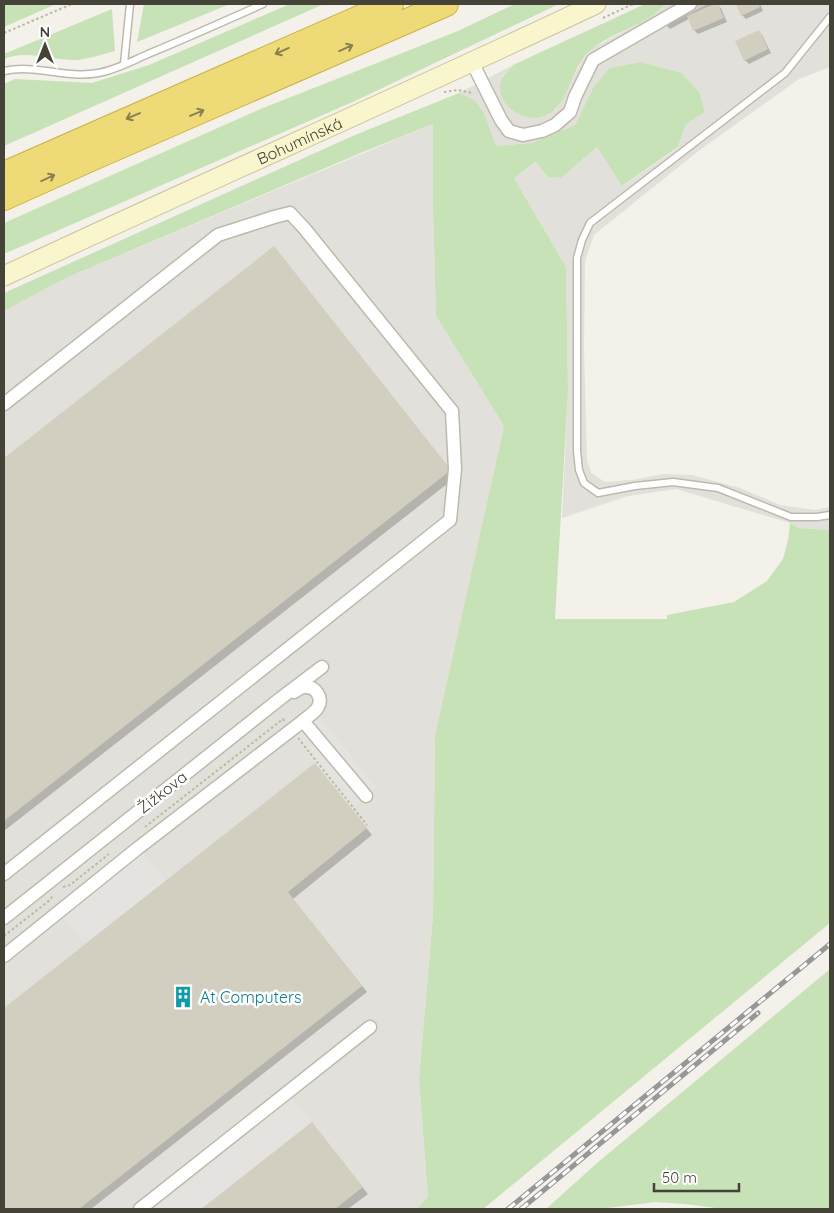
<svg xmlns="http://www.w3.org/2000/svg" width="834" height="1213" font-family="Quicksand,sans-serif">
  <rect width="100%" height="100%" fill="#f3f1e9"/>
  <path fill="#e2e0da" d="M667,4H830V67L799,79L697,152L594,235L585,261L584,349L587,459L591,473L605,482L632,480L663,474L692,475L740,488L780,505L815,510L830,507V530L799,528L790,523L676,489L628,496L562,518L568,390L566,267L514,178L537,162L548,177L561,178L597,147L623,186L678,148L686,124L705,111L700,93L682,73L641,62L609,68L593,88L575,125L531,143L496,146L484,113L475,100L459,93L513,65L502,77L556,110L582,60L593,48L650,17Z
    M433,124V208L436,316L504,426L435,735L433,916L419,1079L428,1197L417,1209H4V311L66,278Z"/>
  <path fill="#c7e2b6" d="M4,4H56L4,27Z
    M144,4H230L137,42Z
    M290,4H324L4,146V84L15,79L92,83L149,65Z
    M515,4H559L357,100L4,254V223L258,110L458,31Z
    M645,4H667C661,8 655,14 649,18C629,30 595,40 582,60C569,78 566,111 541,117C519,122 491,100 503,77C505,73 510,69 513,65Z
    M112,9L115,51C103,54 89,59 77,60C53,61 27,49 4,59V54Z
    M641,62L682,73L700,93L705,112L686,124L678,147L622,186L597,147L561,178L548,177L536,162L514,178L566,267L568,390L555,619H667V615L734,602L767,581L783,559L788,540L790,523L799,528L830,530V923L483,1209H417L428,1197L419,1079L433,916L435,735L504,426L436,316L433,208V124L363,152L66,278L4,311V293L355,135L459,93L475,100L484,113L496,146L531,143L575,125L593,88L609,68Z
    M830,969V1209H723L685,1204L655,1202L600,1209H546L597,1163Z"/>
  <path fill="#e4e3e0" d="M319,715L376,788L350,808L293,736Z
    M138,848L167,880L85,943L57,913Z
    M287,1093L312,1122L201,1209H140Z"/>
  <path fill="#0003" d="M698,4H716L721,8L727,22L698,34L694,30L689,19L670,29L666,25L664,21Z
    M737,4H760L763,11L746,19L742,15Z
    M759,32L762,35L771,53L749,64L745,60Z
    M274,247L456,477L4,831V460Z
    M315,764L372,835L293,899L367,992L91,1209H4V1010Z
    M312,1124L368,1194L348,1209H203Z"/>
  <path fill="#d3cfc0" d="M695,4H708L665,26Z
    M714,4H718L724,18L693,31L687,16Z
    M736,4H759L760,7L741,16Z
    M759,30L768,49L744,61L735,41Z
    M274,246L451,470L4,821V458Z
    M315,763L367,828L288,892L362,986L79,1209H4V1008Z
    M312,1122L363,1187L335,1209H201Z"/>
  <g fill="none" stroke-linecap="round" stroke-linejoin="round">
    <g stroke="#bdbaac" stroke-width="9">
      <path id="lane" d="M830,17L785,73L590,223L582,240L577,258V451L579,470L584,483L598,493L635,486L673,482L718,488L791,517H817L830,515
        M124,64L130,4
        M4,71C35,64 67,79 98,73C116,70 132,61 148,54C187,38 225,21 263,4"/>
    </g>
    <g stroke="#bdbaac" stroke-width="15">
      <path id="street" d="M472,62L501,120L509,131L523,135L542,131L555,125L570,112L575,97L593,60L690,4
        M4,404L218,235L274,217L290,213L304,228L452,411L455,469L450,520L4,874
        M294,692C297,690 301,687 305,687C316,686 323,698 318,707C315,713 307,717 303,721
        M4,918L281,698L322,667
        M4,956L138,848L303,721L366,796
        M140,1209L370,1027"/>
    </g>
    <g stroke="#cac59b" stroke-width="21">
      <g id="secondary">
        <path id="s1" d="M4,276C200,184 400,97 596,4"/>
      </g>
    </g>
    <g stroke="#ccb249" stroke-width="26">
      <path id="highway" d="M4,174L391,4
        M4,198L93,158L446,4"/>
    </g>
    <path stroke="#bdb89f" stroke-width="2" stroke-dasharray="2.5 2.5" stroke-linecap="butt" d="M603,18L633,4
      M4,33L72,4
      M444,92L458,90L472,93
      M298,738L367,825
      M145,827L283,719L284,721
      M63,887L70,885L109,854
      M4,936L50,900L53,895"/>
    <use href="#lane" stroke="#fff" stroke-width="6"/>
    <use href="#street" stroke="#fff" stroke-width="12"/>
    <use href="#secondary" stroke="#f9f5cd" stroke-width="19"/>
    <use href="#highway" stroke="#eedb78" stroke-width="24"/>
    <g stroke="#979797" stroke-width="5">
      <path id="rail" d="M508,1209L830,944
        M521,1209L758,1013"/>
    </g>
    <use href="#rail" stroke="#fff" stroke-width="3" stroke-dasharray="9" stroke-linecap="butt"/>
  </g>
  <defs><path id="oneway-shaft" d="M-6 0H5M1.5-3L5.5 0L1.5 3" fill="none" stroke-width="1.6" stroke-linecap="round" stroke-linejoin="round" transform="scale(1.25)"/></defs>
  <g stroke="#897f52">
    <use href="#oneway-shaft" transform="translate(346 48) rotate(-24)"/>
    <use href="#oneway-shaft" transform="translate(282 51) rotate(156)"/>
    <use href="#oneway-shaft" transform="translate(197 113) rotate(-23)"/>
    <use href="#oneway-shaft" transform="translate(133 116) rotate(157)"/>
    <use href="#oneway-shaft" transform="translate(48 178) rotate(-25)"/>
  </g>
  <defs>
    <g id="building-bare" transform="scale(1.725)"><path d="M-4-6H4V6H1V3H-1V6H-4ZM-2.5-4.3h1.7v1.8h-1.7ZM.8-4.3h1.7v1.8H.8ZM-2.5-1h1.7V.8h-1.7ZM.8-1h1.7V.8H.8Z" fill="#0f9aa8" stroke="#fff" stroke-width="2.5" paint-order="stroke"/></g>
  </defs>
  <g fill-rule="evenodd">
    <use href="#building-bare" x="183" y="997"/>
  </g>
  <g text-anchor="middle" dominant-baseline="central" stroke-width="5" stroke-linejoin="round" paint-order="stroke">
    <g font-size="16" fill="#454238" stroke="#fff">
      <text stroke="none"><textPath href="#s1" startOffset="325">Bohumínská</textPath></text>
      <text transform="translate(162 792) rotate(-38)">Žižkova</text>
    </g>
    <g font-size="16" fill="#0d838f" stroke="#fff" text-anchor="start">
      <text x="200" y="997">At Computers</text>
    </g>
  </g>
  <rect width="834" height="1213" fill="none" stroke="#454238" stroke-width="10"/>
  <g transform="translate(45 45)" stroke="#ffffff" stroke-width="4" paint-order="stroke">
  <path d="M0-4L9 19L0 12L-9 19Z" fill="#454238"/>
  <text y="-8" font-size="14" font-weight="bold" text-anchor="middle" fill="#454238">N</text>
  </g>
  <path d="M654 1183v8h85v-8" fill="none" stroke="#454238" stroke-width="2.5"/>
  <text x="662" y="1183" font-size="15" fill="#454238" stroke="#ffffff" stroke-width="4" paint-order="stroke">50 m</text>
</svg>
